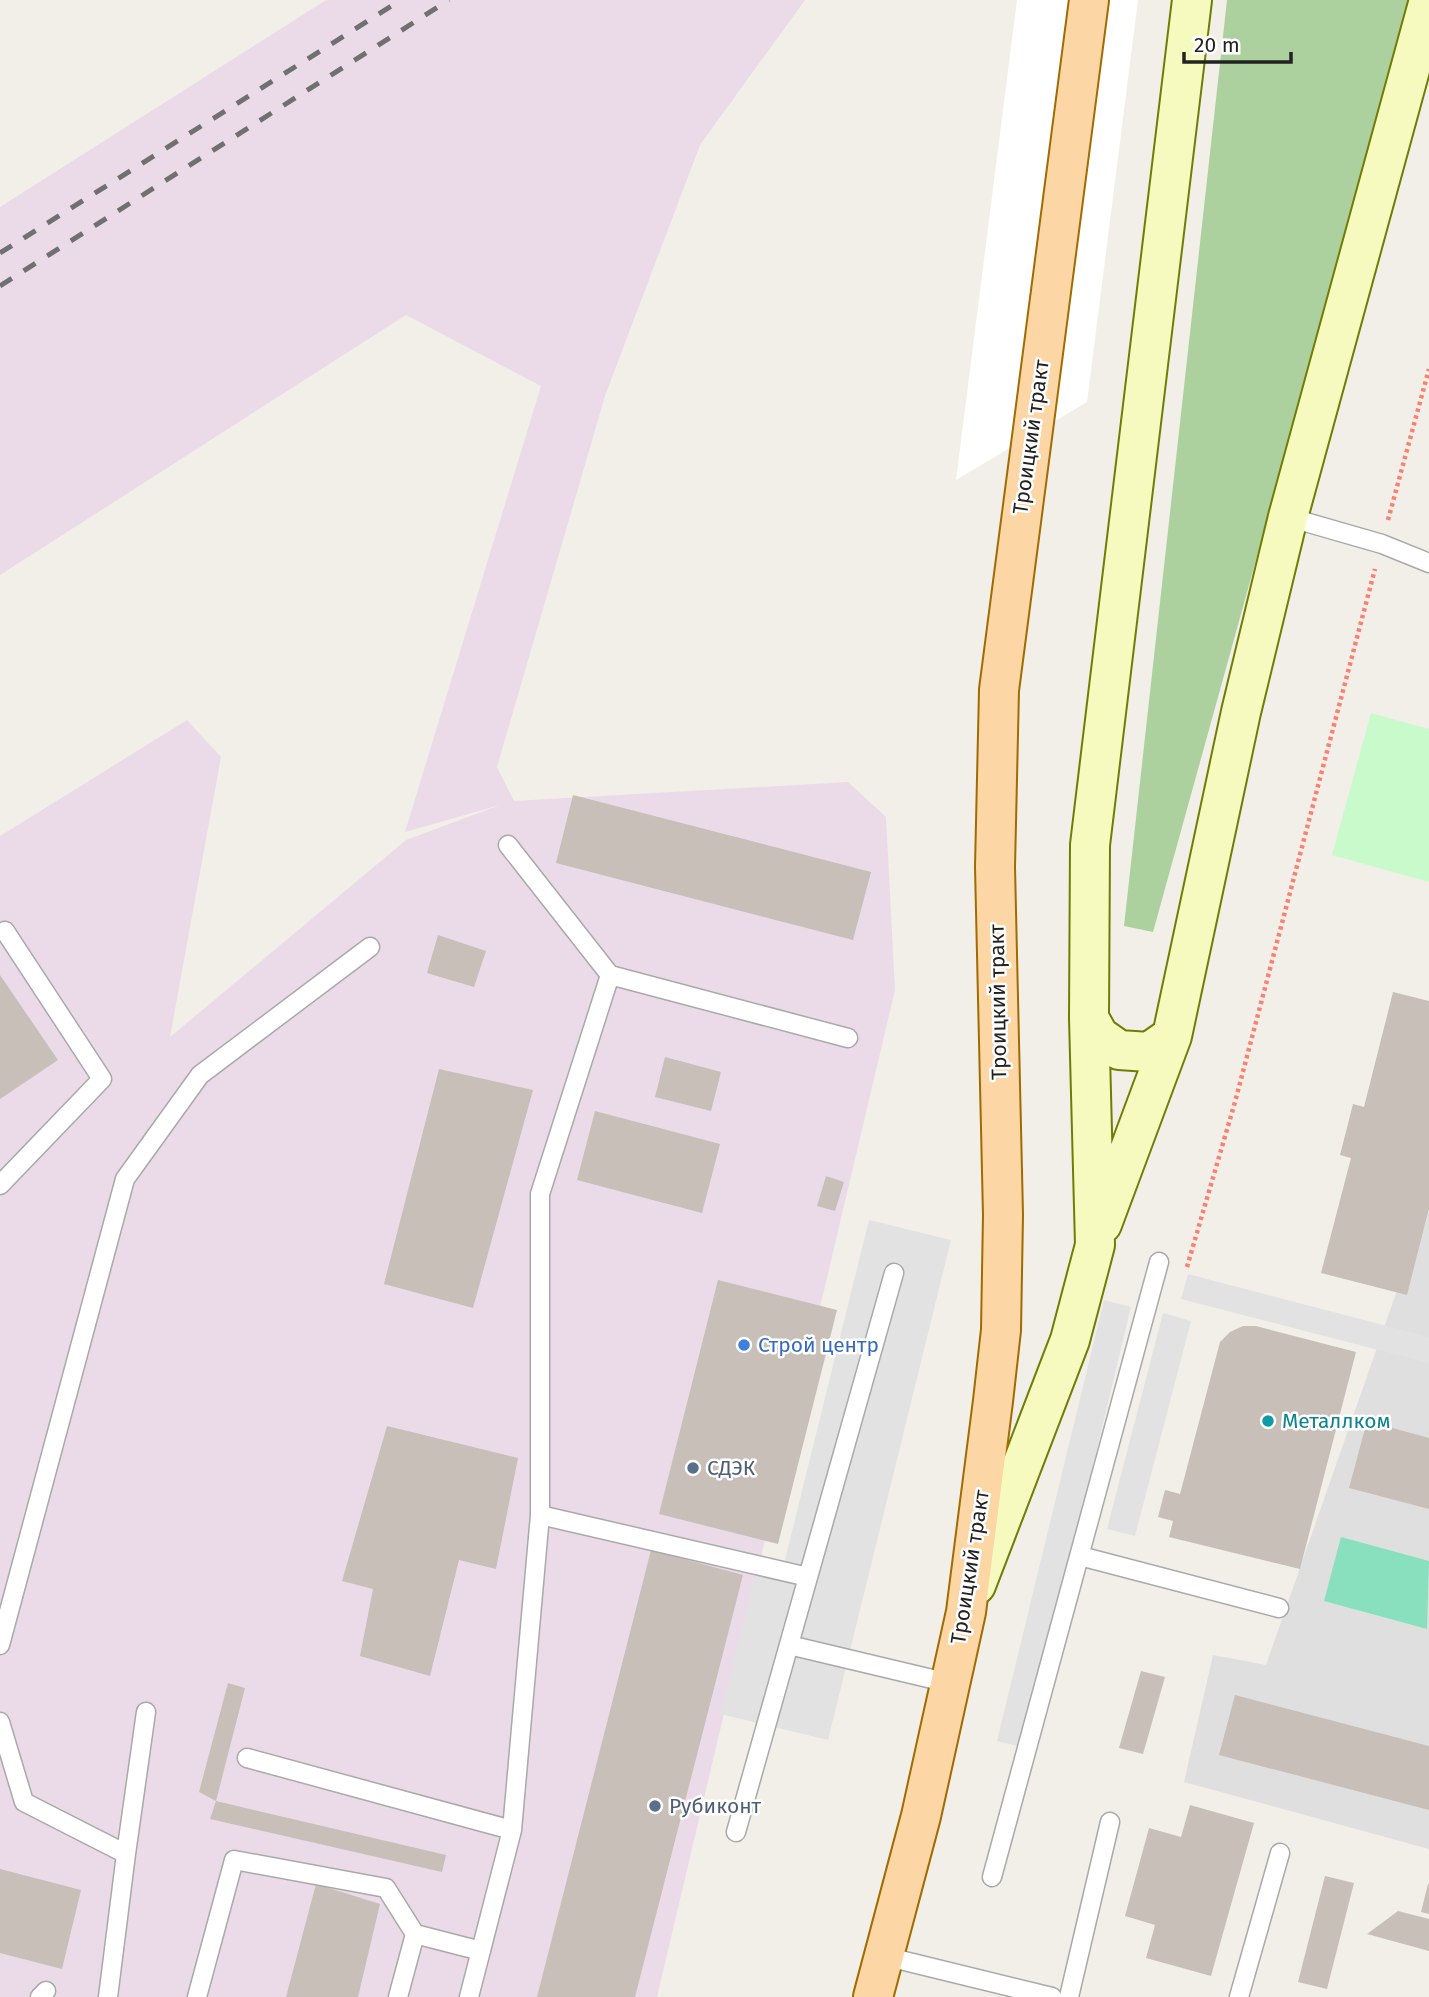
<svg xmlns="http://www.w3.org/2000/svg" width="1429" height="1997" font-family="'Fira Sans',sans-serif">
  <rect width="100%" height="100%" fill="#f2efe9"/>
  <path fill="#e0dfdf" d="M1429,1199V1849L1184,1782L1213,1655L1266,1665Z"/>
  <path fill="#ebdbe8" d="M326,0H805L700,145L605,396L497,767L514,801L848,782L886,817L895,990L657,1997H0V836L187,720L221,757L170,1037L406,840L500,805L405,832L541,386L406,315L0,575V207Z"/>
  <path fill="#add19e" d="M1227,0H1411L1153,932L1124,926Z"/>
  <path fill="#c8facc" d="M1371,713L1429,729V882L1332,855Z"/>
  <path fill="#88e0be" d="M1341,1537L1429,1561L1427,1629L1324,1601Z"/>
  <path fill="#e2e2e2" d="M869,1220L951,1240L828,1740L720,1714L755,1574L780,1580Z
    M1188,1274L1429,1337V1363L1181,1299Z
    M1104,1300L1131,1307L1025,1748L997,1741Z
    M1163,1313L1191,1321L1135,1536L1107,1529Z"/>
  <path fill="#fff" d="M1017,0H1138L1087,402L956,480Z"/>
  <path fill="#c7bfb8" d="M573,795L871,872L853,940L556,863Z
    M438,935L486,951L474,987L427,973Z
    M0,975L58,1060L0,1099Z
    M1393,992L1429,1001V1208L1407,1295L1321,1273L1351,1158L1340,1155L1353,1104L1364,1107Z
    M665,1057L721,1072L711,1111L655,1097Z
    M439,1069L533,1090L473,1308L384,1284Z
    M595,1111L720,1144L702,1213L577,1180Z
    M826,1176L844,1182L835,1211L817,1206Z
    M718,1280L837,1310L778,1544L659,1514Z
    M1243,1326H1256L1356,1352L1300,1569L1169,1537L1173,1521L1158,1517L1165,1490L1180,1494L1220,1342L1230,1332Z
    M1367,1421L1429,1438V1509L1349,1488Z
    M387,1426L518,1458L496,1569L459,1560L430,1676L360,1656L373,1589L342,1581Z
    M651,1550L743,1575L635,1997H537Z
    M1141,1671L1165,1677L1143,1754L1119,1748Z
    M228,1683L245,1688L216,1801L199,1792Z
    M1235,1695L1429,1746V1810L1219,1755Z
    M216,1801L446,1855L442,1872L210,1819Z
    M1190,1805L1254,1823L1211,1976L1146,1958L1155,1925L1125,1916L1149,1828L1181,1837Z
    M0,1869L81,1890L62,1969L0,1953Z
    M1325,1876L1354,1883L1327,1989L1298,1982Z
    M316,1884L380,1904L358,1997H286Z
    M1428,1884H1429V1914L1421,1912Z
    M1398,1911L1429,1919V1951L1367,1934Z"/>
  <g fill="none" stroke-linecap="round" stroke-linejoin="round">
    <g stroke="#a9a9a9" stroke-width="21">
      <path id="lane" d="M1288,517L1382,544L1429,563
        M508,845L610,975L848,1038
        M0,1185L102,1079L5,931
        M540,1515L808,1577
        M1080,1556L1279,1608
        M0,1645L125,1179L200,1075L370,947
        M789,1645L949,1683
        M0,1722L24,1802L126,1854L108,1997
        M247,1758L512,1830
        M736,1832L894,1273
        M126,1854L146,1712
        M992,1877L1159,1262
        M884,1956L1052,1997
        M40,1997L46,1991
        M197,1997L234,1860L386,1888L415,1934L481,1951
        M398,1997L415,1934
        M469,1997L512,1830L540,1515V1194L610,975
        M1069,1997L1110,1822
        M1239,1997L1280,1853"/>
    </g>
    <g stroke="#707d05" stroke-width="42">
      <path id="secondary" d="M1089,1018L1099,1036L1119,1050L1149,1052L1172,1036
        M1102,1224L1172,1036L1241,712L1288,517L1429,0
        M976,1585L1070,1340L1095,1245L1089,1018L1090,845L1192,0"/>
    </g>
    <g stroke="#a06b00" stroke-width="42">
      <path id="primary" d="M873,1997L921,1816L966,1612L993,1401L1001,1330L1003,1215L995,867L999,690L1089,0"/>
    </g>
    <path stroke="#fa8072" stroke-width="4.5" stroke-dasharray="3.5 3.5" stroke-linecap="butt" d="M1388,520L1429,369
      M1187,1267L1235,1102L1375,569"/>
    <use href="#lane" stroke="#fff" stroke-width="18"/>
    <use href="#secondary" stroke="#f7fabf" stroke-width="38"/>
    <use href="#primary" stroke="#fcd6a4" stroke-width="38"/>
    <path stroke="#707070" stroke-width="5" stroke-dasharray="14 14" stroke-linecap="butt" d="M0,253L401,0
      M0,286L449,0"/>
  </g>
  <circle fill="#3f7fe0" stroke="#fff" stroke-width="2.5" cx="744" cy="1345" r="7"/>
  <circle fill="#0f9aa8" stroke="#fff" stroke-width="2.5" cx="1268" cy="1421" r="7"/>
  <g fill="#5c6f8a" stroke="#fff" stroke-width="2.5">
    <circle cx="693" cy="1468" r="7"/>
    <circle cx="655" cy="1806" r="7"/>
  </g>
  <g text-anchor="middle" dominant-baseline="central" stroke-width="5" stroke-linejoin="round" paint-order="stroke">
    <g font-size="21" fill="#222" stroke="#fff">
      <text transform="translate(1031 437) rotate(-82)">Троицкий тракт</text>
      <text transform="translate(998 1002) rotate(-91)">Троицкий тракт</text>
      <text transform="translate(970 1567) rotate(-81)">Троицкий тракт</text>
    </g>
    <g font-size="21" fill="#366cbe" stroke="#fff" text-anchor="start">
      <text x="758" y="1345">Строй центр</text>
    </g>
    <g font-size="21" fill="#0d838f" stroke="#fff" text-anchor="start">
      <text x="1282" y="1421">Металлком</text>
    </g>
    <g font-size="21" fill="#4e5e75" stroke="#fff" text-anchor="start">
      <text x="707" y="1468">СДЭК</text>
      <text x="669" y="1806">Рубиконт</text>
    </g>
  </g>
  <path d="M1184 52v10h107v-10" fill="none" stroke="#222222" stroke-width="3.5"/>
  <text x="1194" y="52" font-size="21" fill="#222222" stroke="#ffffff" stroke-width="5" paint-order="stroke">20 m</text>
</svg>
